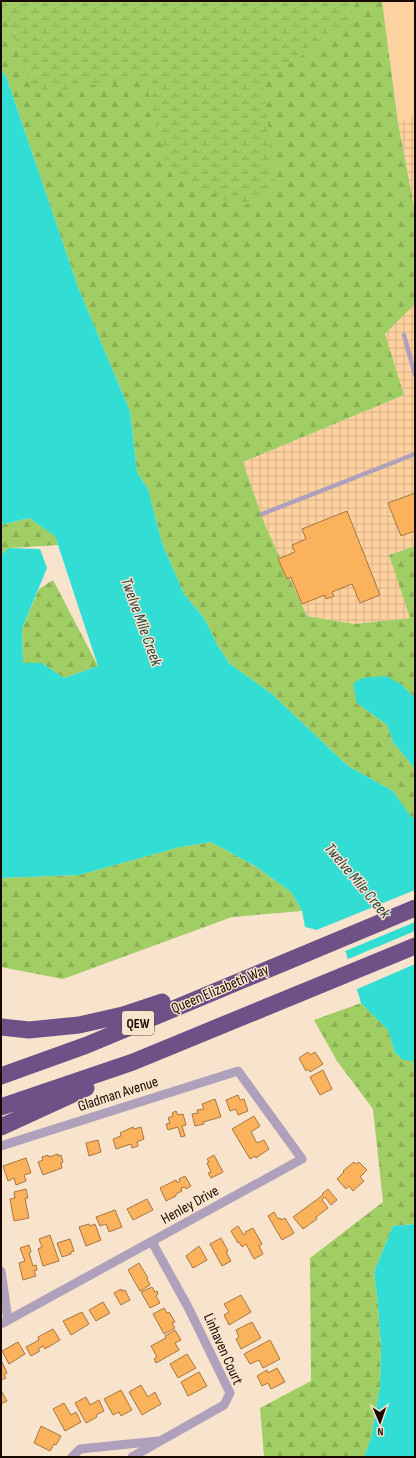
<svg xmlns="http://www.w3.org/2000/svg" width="416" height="1458" font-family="'Sofia Sans Condensed',sans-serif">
  <defs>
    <pattern id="industrial-grid" width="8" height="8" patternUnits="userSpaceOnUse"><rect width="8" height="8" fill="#fed1a0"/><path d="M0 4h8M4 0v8" fill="none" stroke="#d9b288"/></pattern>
    <pattern id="forest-firs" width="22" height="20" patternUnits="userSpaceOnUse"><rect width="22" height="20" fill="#a1ce64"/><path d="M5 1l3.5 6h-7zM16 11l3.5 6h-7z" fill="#8aaf55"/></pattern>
    <pattern id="wetland-marsh" width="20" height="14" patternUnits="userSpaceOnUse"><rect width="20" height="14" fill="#a1ce64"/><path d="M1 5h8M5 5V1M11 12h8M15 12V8" fill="none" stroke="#8aaf55"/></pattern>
  </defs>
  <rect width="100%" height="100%" fill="#f8e3cd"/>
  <path fill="#fed1a0" d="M382,1H415V115L398,123Z"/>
  <path fill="url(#industrial-grid)" d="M415,115V211L398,123Z
    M415,304V546L389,555L410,618L354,624L307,616L265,525L243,462L404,395L385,334Z"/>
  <path fill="url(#forest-firs)" d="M1,1H382L398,123L415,211V304L385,334L404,395L243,462L265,525L307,616L354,624L410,618L389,555L415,546V698L401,684L357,703L387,725L393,742L415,769V817L412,819L393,791L348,766L272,694L230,664L218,646L204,618L184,594L162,543L148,489L137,472L130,411L78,287L7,79L1,68Z
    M29,518L56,536L58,545L9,548L1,555V525Z
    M53,580L98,666L64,678L42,663H23L22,629L39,589Z
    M211,842L255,866L291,892L302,911L232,917L63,979L1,967V878L79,875L180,847Z
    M361,1003C368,1010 383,1022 388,1030C397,1047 387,1058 413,1060L415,1087V1224L393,1226L374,1272L378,1305L381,1348L380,1386L371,1438L364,1457H264L260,1408L311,1381L310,1258L383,1202L373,1109L337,1061L314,1020Z"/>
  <path fill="url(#wetland-marsh)" d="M2,1H350L355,24L262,80L276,188L240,208L169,170L144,77L34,94Z"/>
  <path fill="#32ded4" d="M1,68L7,79L78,287L130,411L137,472L148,489L162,543L184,594L204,618L218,646L230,664L272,694L348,766L393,791L412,818L415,817V1087L413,1061L403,1060L395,1053L388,1030L361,1003L346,953L333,934L305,927L302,911L291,892L255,866L211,842L180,847L79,875L1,878V555L9,548L40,549L47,568L22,629L23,663H42L64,678L98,666L55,536L29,518L1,525Z
    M386,676L401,684L415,698V769L393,742L387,725L357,703L353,684L362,678Z
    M415,1224V1457H364L371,1438L380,1386L381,1348L378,1305L374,1272L393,1226Z"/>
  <path fill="#f8e3cd" d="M415,890V922L343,952L332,935L314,931Z
    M415,931V964L355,990L346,960Z"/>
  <path fill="#fbb25c" stroke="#a67741" d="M415,493V531L401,536L388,503Z
    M347,511L380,595L360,603L352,584L332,592L334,596L326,599L325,595L302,604L291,577L287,579L278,559L295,552L292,545L306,539L302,529Z
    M308,1052L310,1055L315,1052L323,1064L310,1072L308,1069L306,1071L299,1058Z
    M323,1070L332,1089L320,1095L310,1077Z
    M238,1095L240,1100L244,1099L248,1111L238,1115L236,1109L230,1111L226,1100Z
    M215,1099L221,1117L203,1122L204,1124L195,1126L192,1114L198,1113L197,1110L204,1109L202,1104Z
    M176,1111L178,1115L183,1114L186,1125L182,1126L185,1136L181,1137L178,1127L168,1130L166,1124L170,1123L168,1118L173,1116L172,1113Z
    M254,1116L260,1126L251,1132L257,1143L264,1140L269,1149L256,1158L255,1156L250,1159L232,1129Z
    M133,1127L134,1129L141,1127L144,1139L137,1142L138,1146L132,1148L131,1144L116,1149L113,1139L121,1136L120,1133Z
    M98,1140L101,1152L89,1156L86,1143Z
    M58,1154V1156L61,1155L63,1162L61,1163L62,1168L43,1175L38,1162L43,1160L42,1157L48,1155L49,1157Z
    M214,1155L223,1172L211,1178L208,1173L211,1172L207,1163L209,1162L207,1159Z
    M26,1158L31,1173L24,1175L26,1181L16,1185L14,1178L8,1181L3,1166Z
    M354,1162L356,1164L359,1162L367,1170L360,1177L364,1181L353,1191L349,1186L346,1189L337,1179L344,1172L343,1171Z
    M185,1176L191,1186L186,1189L185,1187L181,1188L182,1191L176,1194V1196L166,1201L160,1188L176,1180L178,1183L180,1181L179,1179Z
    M26,1189L28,1198H25L29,1218L14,1221L10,1199L15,1198L14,1192Z
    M328,1189L337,1200L331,1205L325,1197L322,1200L328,1208L316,1217L317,1219L303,1229L293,1217L323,1195L322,1194Z
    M147,1199L153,1210L133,1220L127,1209Z
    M115,1210L122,1227L109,1232L106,1224L100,1226L96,1217Z
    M274,1212L278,1219L280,1218L281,1220L285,1218L294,1233L282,1240L268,1216Z
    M89,1224L90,1226L95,1224L101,1240L86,1246L79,1227Z
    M238,1226L244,1235L246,1234L245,1232L253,1228L262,1244L259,1246L263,1254L254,1259L246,1244L242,1247L239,1242L238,1243L231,1231Z
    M50,1235L59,1261L43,1266L39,1252L38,1249L42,1247L39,1239Z
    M221,1238L228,1251L226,1252L231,1261L222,1266L210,1244Z
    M70,1239L74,1251L71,1252V1254L62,1257L57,1243Z
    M29,1245L31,1252L29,1253L33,1266L36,1265L37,1270L34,1271L36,1276L23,1280L19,1263L25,1261L20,1248Z
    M199,1246L207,1260L193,1268L186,1256Z
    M139,1263L148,1278L147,1279L150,1285L140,1291L128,1270Z
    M152,1287L155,1292L157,1291L158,1294L156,1296L160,1303L150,1308L141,1292Z
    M121,1289L122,1291L125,1290L130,1300L121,1305L114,1293Z
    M241,1295L251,1312L229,1325L224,1315L229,1312L224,1304Z
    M103,1302L110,1313L96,1321L89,1310Z
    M164,1308L167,1313L169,1312L175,1322L172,1323L175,1328L164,1334L153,1314Z
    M82,1312L89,1324L71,1335L63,1321Z
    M252,1322L261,1338L241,1349L236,1339L239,1337L236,1330Z
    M53,1329L60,1340L45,1349L43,1346L38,1349L40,1351L31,1356L26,1347L39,1340L38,1337Z
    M175,1330L181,1340L175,1343L179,1350L156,1363L154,1359L157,1357L151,1346L166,1338L165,1336Z
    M270,1340L280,1359L263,1368L259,1360L250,1364L244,1354Z
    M18,1342L25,1354L9,1364L2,1351Z
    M187,1354L196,1368L178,1378L170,1364Z
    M1,1360L7,1373L4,1375L6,1378L1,1380Z
    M277,1368L285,1382L271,1389L268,1383L262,1386L257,1376L267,1370L268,1373Z
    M199,1372L207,1386L188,1396L181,1382Z
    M141,1385L148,1397L155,1392L161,1404L142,1415L129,1392Z
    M1,1390L7,1401L1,1404Z
    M121,1390L132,1410L121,1416L119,1412L113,1415L104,1399Z
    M86,1397L90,1405L99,1400L104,1411L96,1415L97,1417L86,1423L75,1403Z
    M64,1403L71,1415L76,1412L81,1422L65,1431L53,1409Z
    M41,1426L61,1436L56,1445L54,1444L50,1451L34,1443Z"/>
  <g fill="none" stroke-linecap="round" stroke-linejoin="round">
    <path stroke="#afa1bc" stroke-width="4.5" d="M404,335L415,375
      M262,514L415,454"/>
    <path stroke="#afa1bc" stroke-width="9" d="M1,1146L238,1071L302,1159L1,1324
      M1,1271L8,1320
      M72,1457L80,1449L158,1441
      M132,1457L224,1405L230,1393L188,1307L152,1242"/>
    <path stroke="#6f5188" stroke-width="17" d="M1,1027L29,1030L79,1025L123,1015L162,1002
      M1,1076L87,1045L415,908
      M1,1107L133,1062L415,946
      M1,1127L86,1088"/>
  </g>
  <g text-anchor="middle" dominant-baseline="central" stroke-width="3" stroke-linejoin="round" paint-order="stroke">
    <rect fill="#f8e3cd" stroke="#5c4a3e" stroke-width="1" x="122" y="1011" width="32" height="24" rx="3"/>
    <g font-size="14" font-weight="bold" fill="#190800">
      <text x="138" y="1023">QEW</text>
    </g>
    <g font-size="15" fill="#190800" stroke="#f8e3cd">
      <text transform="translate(220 989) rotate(-23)">Queen Elizabeth Way</text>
      <text transform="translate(118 1094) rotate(-18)">Gladman Avenue</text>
      <text transform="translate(190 1205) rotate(-29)">Henley Drive</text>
      <text transform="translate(223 1349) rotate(66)">Linhaven Court</text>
    </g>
    <g font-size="16" font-style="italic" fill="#244542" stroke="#f8e3cd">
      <text transform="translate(141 622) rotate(70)">Twelve Mile Creek</text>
      <text transform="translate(357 881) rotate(50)">Twelve Mile Creek</text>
    </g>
  </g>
  <rect width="416" height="1458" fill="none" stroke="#190800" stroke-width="4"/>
  <g transform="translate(380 1422) rotate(178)" stroke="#f8e3cd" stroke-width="3" paint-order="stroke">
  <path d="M0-3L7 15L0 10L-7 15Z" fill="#190800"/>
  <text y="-6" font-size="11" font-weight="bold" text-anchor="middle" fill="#190800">N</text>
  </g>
</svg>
